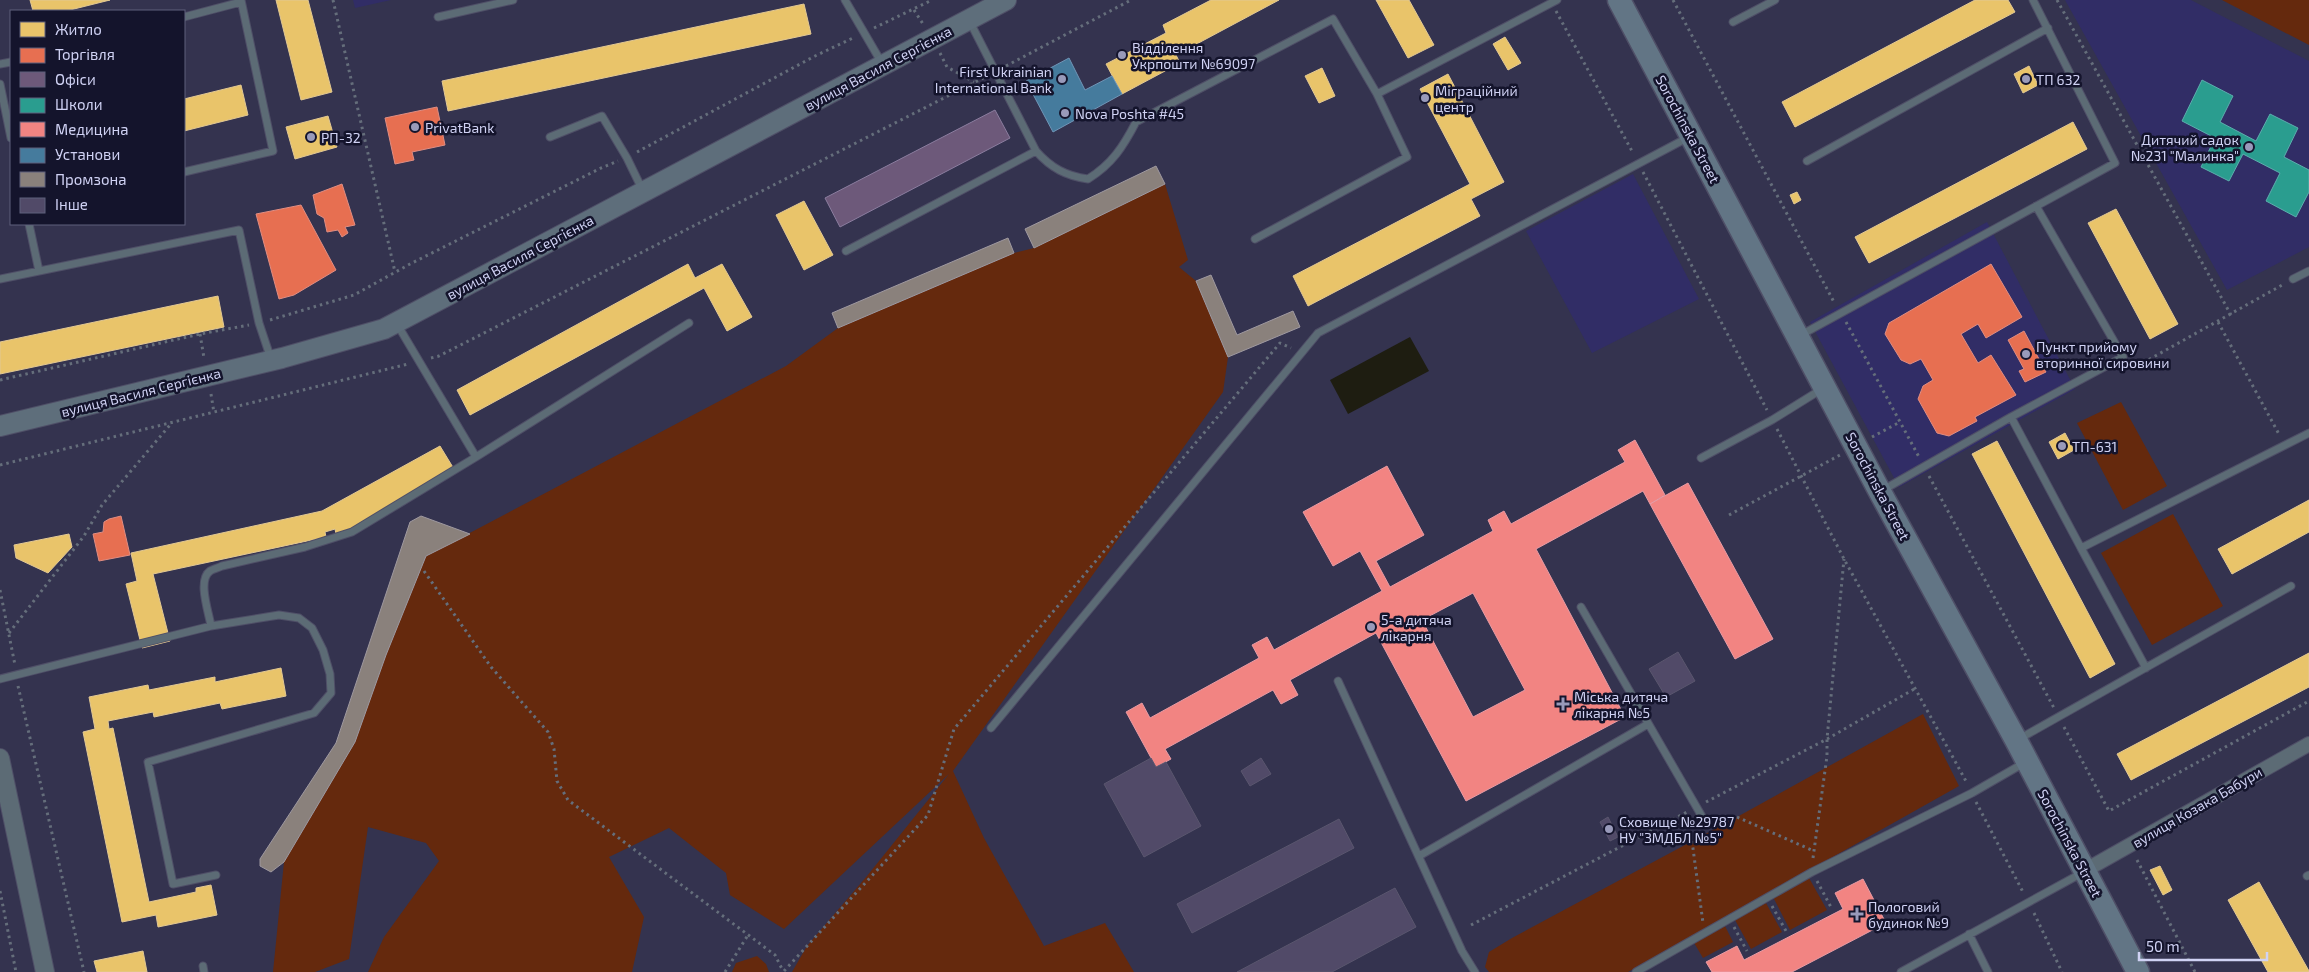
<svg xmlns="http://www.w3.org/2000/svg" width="2309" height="972" font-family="'Exo 2',sans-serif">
  <rect width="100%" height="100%" fill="#34334f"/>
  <path fill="#312d66" d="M353,0H391L355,8Z
    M2065,0H2191L2309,61V247L2227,290Z
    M1633,174L1699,299L1592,353L1526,231Z
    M1987,222L2075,389L1899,487L1810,322Z"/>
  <path fill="#65290d" d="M2222,0H2309V45Z
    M1165,184L1188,260L1179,267L1196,281L1228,357L1223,392L953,771L984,838L1044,946L1105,923L1134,972H792L807,946L867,876L949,774L784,929L730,895L726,873L669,828L609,857L644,917L632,972H368L384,937L439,861L426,843L368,827L349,959L315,972H273L284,862L355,742L386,655L426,556L786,366L838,328L1014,253L1034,248Z
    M2121,402L2167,486L2123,510L2077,423Z
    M2173,514L2223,606L2152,645L2101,553Z
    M1923,714L1959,786L1628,972H1489L1485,967L1489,952L1512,938L1737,817Z
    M1809,878L1827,910L1790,930L1773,897Z
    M1766,903L1782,932L1751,949L1735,920Z
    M1724,924L1733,942L1703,958L1693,941Z
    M757,956L766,964L769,972H732L736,963Z"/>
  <path fill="#1e1d11" d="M1410,337L1429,371L1348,414L1330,380Z"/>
  <path fill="#e9c46a" stroke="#e2c893" d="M30,0H110L66,11H33Z
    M276,0H308L332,92L301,100Z
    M1211,0H1279L1176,55L1180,63L1122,94L1106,64L1166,33L1163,25Z
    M1376,0H1409L1434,45L1408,58Z
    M1975,0H2008L2015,12L1795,127L1782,102Z
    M804,4L811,34L448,111L442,81Z
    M1505,37L1521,63L1508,70L1493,44Z
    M2029,66L2038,85L2023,93L2014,74Z
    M1322,68L1335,96L1319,103L1305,76Z
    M1448,74L1504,182L1471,199L1480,216L1308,306L1293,276L1470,184L1420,89Z
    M241,85L248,115L184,131V99Z
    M328,116L337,147L295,159L286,127Z
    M2073,122L2087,149L1869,263L1855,237Z
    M1797,192L1801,200L1794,204L1790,195Z
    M804,201L833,255L804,270L776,215Z
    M2116,209L2178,324L2150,339L2088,223Z
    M688,264L695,278L722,264L752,317L727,331L704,288L470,415L457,390Z
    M218,296L224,327L0,374V342Z
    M2065,433L2074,450L2058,459L2049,442Z
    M1997,441L2115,664L2090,678L1972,454Z
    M440,446L454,469L352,532L336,534L335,529L325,532L326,537L153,574L170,641L142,648L126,584L137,581L131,553L322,511Z
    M2309,500V532L2232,574L2218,549Z
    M69,534L72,547L48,573L16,558L14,545Z
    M2309,653V687L2131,780L2117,754Z
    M281,668L286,696L222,709L220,703L154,717L153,712L108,721L109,729L113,728L149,902L196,892V888L211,885L217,915L158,927L156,915L122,922L83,732L95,729L89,697L148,685L149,690L215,677V682Z
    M2160,866L2172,890L2163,895L2150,870Z
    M2259,882L2309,971V972H2268L2228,900Z
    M143,951L147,972H97L94,961Z"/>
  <path fill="#e76f51" stroke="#e08d82" d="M437,107L445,145L412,152L414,160L395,164L385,118Z
    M342,184L355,225L345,227L348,233L342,237L338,230L327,232L324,218L317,214L313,195Z
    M301,205L336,270L294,295L279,299L256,214Z
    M1991,264L2022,317L1986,338L1978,324L1961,334L1978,363L1991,355L2016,395L1975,417L1977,421L1949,436L1937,433L1918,399L1923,386L1933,380L1921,359L1910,364L1901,360L1885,334L1889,323Z
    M2024,331L2046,372L2025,382L2019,371L2024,369L2008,340Z
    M121,516L130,555L99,561L93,534L103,532L104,522L109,519Z"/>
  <path fill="#6d597a" stroke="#8b7d9f" d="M995,110L1010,138L840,227L825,198Z"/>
  <path fill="#2a9d8f" stroke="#5cadad" d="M2202,80L2233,96L2220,122L2256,141L2270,114L2298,128L2284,157L2309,170V192L2296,217L2266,201L2280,173L2243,154L2229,181L2201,167L2215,138L2182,121Z"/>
  <path fill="#f28482" stroke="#e89ba4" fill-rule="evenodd" d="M1635,440L1665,495L1650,504L1643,491L1536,549L1625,717L1466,801L1376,633L1290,680L1298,695L1281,704L1273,690L1165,749L1171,759L1156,767L1126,712L1142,703L1150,718L1259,658L1252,645L1267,637L1274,650L1382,591L1360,551L1333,566L1303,512L1387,466L1424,535L1376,561L1390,587L1493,531L1488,520L1504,511L1511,524L1625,462L1618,450ZM1473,593L1525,690L1473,717L1422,620Z
    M1688,483L1773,639L1735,659L1650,504Z
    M1863,879L1886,923L1792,972H1712L1706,962L1737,946L1744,960L1843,909L1835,893Z"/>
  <path fill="#457b9d" stroke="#6f95b7" d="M1069,58L1085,90L1112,76L1122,94L1053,132L1026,81Z"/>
  <path fill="#8a817c" stroke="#9f99a0" d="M1156,166L1165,184L1034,248L1025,229Z
    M1008,238L1014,253L838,328L832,313Z
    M1211,275L1237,335L1293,311L1300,327L1228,357L1196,281Z
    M421,516L470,534L426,556L386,655L355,742L284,862L271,872L260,866V859L336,743L410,522Z"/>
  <path fill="#514a68" stroke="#5a566e" d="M1678,652L1695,681L1666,697L1649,669Z
    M1151,758L1156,767L1166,762L1201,826L1144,857L1104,784Z
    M1261,758L1271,774L1250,786L1241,771Z
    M1608,817L1618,837L1610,841L1600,822Z
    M1339,819L1354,848L1192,933L1177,904Z
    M1395,888L1416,927L1332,972H1237Z"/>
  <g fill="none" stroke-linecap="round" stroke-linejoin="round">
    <g stroke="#4f4f67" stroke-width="9">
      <path id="service" d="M845,0L883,65
        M184,17L241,2
        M438,17L513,0
        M1733,22L1775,0
        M0,64L11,62
        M0,84L11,138
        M550,137L602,116L627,158L643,191
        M1036,151C1051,168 1066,176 1088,179C1112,164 1123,147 1136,122L1333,19L1377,94L1557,0
        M1807,161L2048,28
        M184,172L273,151L241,0
        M29,224L39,271
        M1255,239L1407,157L1377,94
        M846,251L1036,151L970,22
        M0,279L239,230L259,323L271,359
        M2293,279L2309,271
        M397,324L476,457
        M1799,336L2115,163L2033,0
        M2011,417L2081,548L2309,433
        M1701,458L1772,420L1822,389
        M1883,490L2011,417L2123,357L2036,206
        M2081,548L2146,668
        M1581,607L1704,820
        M211,626C209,613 197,580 210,571C213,569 218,568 222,566L305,547L352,532L476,457L689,323
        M0,679L211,626L279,615L299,618L312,628L323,650L330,674L331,693L314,713L148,762L173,884L216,875
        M1338,681L1462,951L1475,972
        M991,728L1318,333L1689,137
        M2019,739L2291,586
        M1419,856L1648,724
        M2307,876L2309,875
        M1969,934L1988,972
        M203,966L204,972
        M1636,972L1812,872L1972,793L2024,763
        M1901,972L2082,873"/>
    </g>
    <g stroke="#4f4f67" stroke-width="16">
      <path id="minor" d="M2084,871L2309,744"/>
    </g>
    <g stroke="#4f4f67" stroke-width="20">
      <path id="tertiary" d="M0,758L45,972"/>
    </g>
    <g stroke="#4f4f67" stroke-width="22">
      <path id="secondary" d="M0,426L282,358L384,329L1006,0"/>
    </g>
    <g stroke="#4f4f67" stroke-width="25">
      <path id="primary" d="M1619,0L1880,492L2016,740L2138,972"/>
    </g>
    <path stroke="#656e7b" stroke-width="3" stroke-dasharray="2.5 4" stroke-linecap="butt" d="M333,0L395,272
      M1673,0L1835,304
      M2057,0L2231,315
      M914,10L923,24
      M1556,11L1633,153
      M874,28L932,0
      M940,53L947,67L974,82
      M1006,66L1131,0
      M637,152L815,56L855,37
      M1643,172L1767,410
      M270,320L354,295L410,264L601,168L618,161
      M1846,322L1919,457
      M2218,322L2280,436
      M200,334L204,358
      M431,358L439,356L987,76
      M2132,369L2284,284
      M0,380L200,334L249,325
      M211,394L214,413
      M1777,429L1844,559L1967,783
      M1872,437L1900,422
      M0,465L408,364
      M1929,476L2054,708
      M1729,515L1840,455
      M424,571L491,667L548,732L554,749L557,781L568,800L775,955L783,971
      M0,590L15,665
      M9,633L84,536L102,505L170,425
      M18,686L84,972
      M2064,727L2109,811L2309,701
      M1706,802L1827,739L1916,688
      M1976,802L2024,894
      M1737,817L1814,851
      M1692,841L1703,923
      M1813,858L1827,756V739L1844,559
      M2137,860L2195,972
      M1817,881L1832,909
      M0,891L16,972
      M1772,906L1786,931
      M2034,913L2062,972
      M1471,925L1687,812
      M1734,927L1747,951
      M784,971L928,815L954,729L1280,343L1291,348
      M725,972L748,935"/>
    <use href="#service" stroke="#5c6b75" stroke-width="7"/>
    <use href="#minor" stroke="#5c6b75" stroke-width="14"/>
    <use href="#tertiary" stroke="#5c6b75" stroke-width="18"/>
    <use href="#secondary" stroke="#5e6e7b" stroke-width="20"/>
    <use href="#primary" stroke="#627585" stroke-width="22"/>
  </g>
  <g fill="#999aba" stroke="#14142c" stroke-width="2">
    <circle cx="1122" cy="55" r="5"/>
    <circle cx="1062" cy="79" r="5"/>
    <circle cx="2026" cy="79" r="5"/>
    <circle cx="1425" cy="98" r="5"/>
    <circle cx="1065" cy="113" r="5"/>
    <circle cx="415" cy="127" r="5"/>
    <circle cx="311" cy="137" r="5"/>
    <circle cx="2249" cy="147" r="5"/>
    <circle cx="2026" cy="354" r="5"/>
    <circle cx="2062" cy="446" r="5"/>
    <circle cx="1371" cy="627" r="5"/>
    <path d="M1560.5 696.5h5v5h5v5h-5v5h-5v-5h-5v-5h5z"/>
    <circle cx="1609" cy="829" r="5"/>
    <path d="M1854.5 906.5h5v5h5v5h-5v5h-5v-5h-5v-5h5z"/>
  </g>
  <g text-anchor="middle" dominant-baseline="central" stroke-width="5" stroke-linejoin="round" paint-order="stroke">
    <g font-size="14" fill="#d0d2f4" stroke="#14142c" text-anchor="start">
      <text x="1132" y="47">Відділення<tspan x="1132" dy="16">Укрпошти №69097</tspan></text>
      <text x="1052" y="71" text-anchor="end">First Ukrainian<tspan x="1052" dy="16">International Bank</tspan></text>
      <text x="2036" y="79">ТП 632</text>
      <text x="1435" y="90">Міграційний<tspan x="1435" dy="16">центр</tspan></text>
      <text x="1075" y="113">Nova Poshta #45</text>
      <text x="425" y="127">PrivatBank</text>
      <text x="321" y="137">РП-32</text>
      <text x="2239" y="139" text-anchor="end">Дитячий садок<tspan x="2239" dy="16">№231 "Малинка"</tspan></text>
      <text x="2036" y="346">Пункт прийому<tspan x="2036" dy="16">вторинної сировини</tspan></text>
      <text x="2072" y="446">ТП-631</text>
      <text x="1381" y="619">5-а дитяча<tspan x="1381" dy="16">лікарня</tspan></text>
      <text x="1574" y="696">Міська дитяча<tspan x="1574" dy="16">лікарня №5</tspan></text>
      <text x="1619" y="821">Сховище №29787<tspan x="1619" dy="16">НУ "ЗМДБЛ №5"</tspan></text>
      <text x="1868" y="906">Пологовий<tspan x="1868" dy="16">будинок №9</tspan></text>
    </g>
    <g font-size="14" fill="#d0d2f4" stroke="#14142c">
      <text transform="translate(878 68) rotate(-28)">вулиця Василя Сергієнка</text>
      <text transform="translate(1688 129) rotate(62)">Sorochinska Street</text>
      <text transform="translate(520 257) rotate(-28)">вулиця Василя Сергієнка</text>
      <text transform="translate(141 392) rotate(-14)">вулиця Василя Сергієнка</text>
      <text transform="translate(1878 486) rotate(62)">Sorochinska Street</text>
      <text transform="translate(2197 807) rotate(-30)">вулиця Козака Бабури</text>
      <text transform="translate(2070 843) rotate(62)">Sorochinska Street</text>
    </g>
  </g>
  <rect x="10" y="10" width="175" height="215" fill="#14142c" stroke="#5f607c"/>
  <rect x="20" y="22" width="25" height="15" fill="#e9c46a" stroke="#5f607c"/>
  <text x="55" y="35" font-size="15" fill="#d0d2f4">Житло</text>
  <rect x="20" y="48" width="25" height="15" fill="#e76f51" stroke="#5f607c"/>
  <text x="55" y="60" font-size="15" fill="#d0d2f4">Торгівля</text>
  <rect x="20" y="72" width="25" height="15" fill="#6d597a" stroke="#5f607c"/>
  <text x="55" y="85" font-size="15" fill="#d0d2f4">Офіси</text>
  <rect x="20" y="98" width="25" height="15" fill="#2a9d8f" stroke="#5f607c"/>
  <text x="55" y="110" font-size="15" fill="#d0d2f4">Школи</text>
  <rect x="20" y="122" width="25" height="15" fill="#f28482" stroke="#5f607c"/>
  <text x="55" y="135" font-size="15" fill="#d0d2f4">Медицина</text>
  <rect x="20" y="148" width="25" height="15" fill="#457b9d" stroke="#5f607c"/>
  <text x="55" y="160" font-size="15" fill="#d0d2f4">Установи</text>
  <rect x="20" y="172" width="25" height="15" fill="#8a817c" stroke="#5f607c"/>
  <text x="55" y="185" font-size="15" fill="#d0d2f4">Промзона</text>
  <rect x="20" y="198" width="25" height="15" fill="#514a68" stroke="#5f607c"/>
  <text x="55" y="210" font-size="15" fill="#d0d2f4">Інше</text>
  <path d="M2139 952v8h128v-8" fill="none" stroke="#d0d2f4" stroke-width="2.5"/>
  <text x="2146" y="952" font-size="15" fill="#d0d2f4" stroke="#14142c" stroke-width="4" paint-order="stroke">50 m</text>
</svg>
